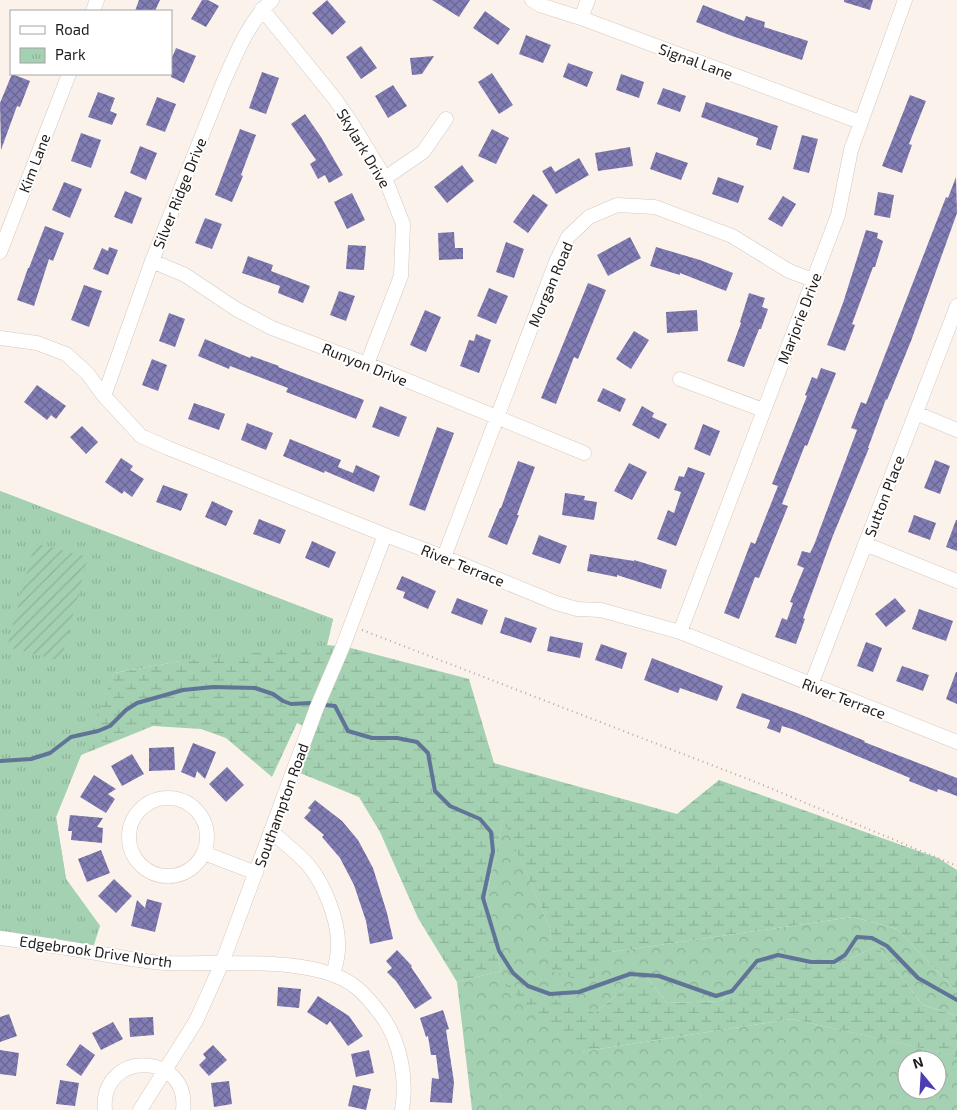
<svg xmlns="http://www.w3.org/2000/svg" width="957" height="1110" font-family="'Exo 2',sans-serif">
  <defs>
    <pattern id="forest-crowns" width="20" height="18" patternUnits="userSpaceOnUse" patternTransform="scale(1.25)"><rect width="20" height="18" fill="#a4d1b2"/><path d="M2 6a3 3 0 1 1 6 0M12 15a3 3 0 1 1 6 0" fill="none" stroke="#8db398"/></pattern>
    <pattern id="wetland-marsh" width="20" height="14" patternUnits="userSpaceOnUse" patternTransform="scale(1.25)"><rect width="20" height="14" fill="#a4d1b2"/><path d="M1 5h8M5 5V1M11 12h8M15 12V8" fill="none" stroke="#8db398"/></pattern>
    <pattern id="park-tufts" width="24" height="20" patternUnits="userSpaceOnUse" patternTransform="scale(1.25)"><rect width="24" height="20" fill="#a4d1b2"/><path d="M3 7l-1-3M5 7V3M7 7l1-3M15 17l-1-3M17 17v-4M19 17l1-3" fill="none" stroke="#8db398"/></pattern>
    <pattern id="garden-furrows" width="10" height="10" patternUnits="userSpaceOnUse" patternTransform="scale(1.25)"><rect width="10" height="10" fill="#a4d1b2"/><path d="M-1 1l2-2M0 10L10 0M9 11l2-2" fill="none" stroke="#8db398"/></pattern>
    <pattern id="building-cross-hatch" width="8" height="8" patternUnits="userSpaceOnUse" patternTransform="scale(1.25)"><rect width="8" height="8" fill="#827db5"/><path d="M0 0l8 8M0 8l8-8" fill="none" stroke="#6a6692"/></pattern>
  </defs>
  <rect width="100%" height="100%" fill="#fcf2ec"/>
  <path fill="url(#forest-crowns)" fill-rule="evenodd" d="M503,819L550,928L553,971L611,952L853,917L897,929L957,992V1016L923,1005L877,946L839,964L767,955L721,1001L667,1003L643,973L595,1013L580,1052L792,1019L953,1055L957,1058V1110H472L457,982L501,971L486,899ZM907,1060H937V1090H907Z"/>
  <path fill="url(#wetland-marsh)" d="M0,491L333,619L327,645L347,647L469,679L494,763L677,814L719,780L938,858L957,870V992L897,929L853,917L611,952L590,984L552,971L550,928L503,820L486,899L501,971L457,982L418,918L380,832L359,797L300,773L315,732L297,723L272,777L226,738L201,729L153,726L81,755L56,817L66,879L100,926L0,938L114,673L181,661Z
    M877,946L923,1005L957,1016V1058L952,1055L792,1019L580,1052L503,983L595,1013L643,973L667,1003L721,1001L767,955L839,964Z"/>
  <path fill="url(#park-tufts)" d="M0,491L333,619L327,645L181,661L114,673L56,817L66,879L100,926L90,957L0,938Z"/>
  <path fill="url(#garden-furrows)" d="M35,543L88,557L61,661L7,647Z"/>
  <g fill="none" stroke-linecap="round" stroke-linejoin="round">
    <path stroke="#5f7497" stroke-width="4" d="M325,705L335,706L348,731L372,738H397L417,742L428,753L435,791L450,806L480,819L491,832L493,851L483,898L499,951L513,973L528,986L550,994L579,992L630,974L659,976L716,996L732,991L757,961L778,955L811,962H834L845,955L857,937L872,938L887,946L918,978L957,1000
      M0,761L31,759L50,753L71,737L98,731L110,726L126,710L137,703L183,690L213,687L255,688L273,694L283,701L291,704L312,703"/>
  </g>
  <path fill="url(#building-cross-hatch)" d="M139,0H160L155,11H135Z
    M202,0H208L219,6L206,27L191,19Z
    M327,0L346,22L332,35L312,13Z
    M432,0H470L459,17Z
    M844,0H873L870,10L844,2Z
    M703,5L744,21L746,16L765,22L764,27L808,41L802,60L732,36L696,22Z
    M485,11L510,29L498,45L473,28Z
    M526,35L551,45L543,63L519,54Z
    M361,46L377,68L361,79L346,57Z
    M176,48L196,56L184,83L171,77V60Z
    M434,56L422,74L412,75L410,58Z
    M568,63L593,72L587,87L563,77Z
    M262,72L279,78L266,114L249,108Z
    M492,73L513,105L499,114L478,82Z
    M12,74L30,81L20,107L17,106L1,150L0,103Z
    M621,74L644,82L639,98L616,90Z
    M393,85L407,106L388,118L375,96Z
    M663,88L686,96L680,112L657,104Z
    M98,92L115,98L110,111L117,114L112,125L88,117Z
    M910,95L926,101L909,144L912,145L902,173L882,166Z
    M157,97L176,104L165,132L146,125Z
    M706,102L778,126L771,150L756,145L758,138L701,117Z
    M305,114L321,137L343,175L329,183L325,175L318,179L310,164L316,160L291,124Z
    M240,129L256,135L241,175L243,176L232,202L215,195Z
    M492,129L509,138L496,164L478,156Z
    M81,133L101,140L91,168L71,161Z
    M802,135L818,139L809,173L793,169Z
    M140,146L157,153L146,180L130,173Z
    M630,147L633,166L598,171L595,153Z
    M656,152L688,163L681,180L650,169Z
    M579,158L589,175L556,194L542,171L551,166L555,172Z
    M462,165L474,181L447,203L434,187Z
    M718,177L744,186L738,203L712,194Z
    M956,177L957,213L911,341L887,400L886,399L868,448H869L832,538L803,618L805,619L796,644L775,637L782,618L787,620L793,603L790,602L804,568L797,565L802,551L810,553L814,545L857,430L851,428L861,402L866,404L946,197L948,198Z
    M64,182L82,189L70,218L52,210Z
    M125,191L142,198L132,224L114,217Z
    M878,192L894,195L890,218L874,215Z
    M352,193L365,220L347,229L334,202Z
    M533,194L548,205L528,233L513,222Z
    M783,196L796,204L782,227L768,219Z
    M205,218L222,224L212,249L195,243Z
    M45,226L64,233L53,261L49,259L34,306L17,300L28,268H29Z
    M866,230L878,233L877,238L883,241L875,267H873L852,324L855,325L845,351L827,345L843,303Z
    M454,232L455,248H463V259L439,260L438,233Z
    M630,237L641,258L608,276L597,255Z
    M506,242L524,249L514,278L496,272Z
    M348,245L366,246L364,270L346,269Z
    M109,247L118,250L108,275L93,269L102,248L108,251Z
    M656,247L700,260L733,273L726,291L680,273V275L650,266Z
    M248,256L273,265L271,271L310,286L303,303L278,293L280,286L242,273Z
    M588,283L606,290L578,359L574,357L556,404L541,398Z
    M84,285L102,291L89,327L71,320Z
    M489,288L508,296L496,324L477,316Z
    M339,291L355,296L346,321L330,315Z
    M749,293L765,298L762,307L768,309L761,329H759L744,367L727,361L741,323L740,322Z
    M425,310L441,317L426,352L410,345Z
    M697,310L698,331L667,333L666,312Z
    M169,313L185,319L175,347L159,341Z
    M634,331L649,340L631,369L616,359Z
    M476,334L491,340L479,373L460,366L469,340L474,341Z
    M205,339L250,358L251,356L279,366L278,367L364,400L356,419L286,392L288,388L230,366L229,369L198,356Z
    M152,359L167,365L158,391L142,385Z
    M821,368L836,373L807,446L805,445L782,504L788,506L759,578L755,577L739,619L724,613L751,542L755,544L778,486L772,484L807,396L805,395L812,377L817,379Z
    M37,385L66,406L56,419L51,415L47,420L24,402Z
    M603,388L626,399L620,412L597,401Z
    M194,403L225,414L219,430L188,419Z
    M380,406L407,417L399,437L372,427Z
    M642,406L654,413L652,417L667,424L659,439L632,425Z
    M247,423L273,433L266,450L241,440Z
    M703,424L720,431L710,456L694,449Z
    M82,426L98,442L86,454L70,437Z
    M437,427L454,433L425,511L409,505Z
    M290,439L341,460L338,467L353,473L356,465L380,476L374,492L325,471L324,473L283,456Z
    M121,458L133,466L130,470L144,479L132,497L124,491L122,494L105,482Z
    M935,460L950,466L940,494L924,488Z
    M518,461L535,467L517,515H519L507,545L488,537L500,508H501Z
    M629,463L647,472L632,500L614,491Z
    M688,467L705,473L676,546L657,539L668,510L674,513L681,492L674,490L679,476L684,477Z
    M163,485L188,494L181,511L156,502Z
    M565,493L585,496L584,500L597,502L594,520L562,515Z
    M212,501L233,511L226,526L205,517Z
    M914,515L936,523L930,540L908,532Z
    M259,519L286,530L280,544L253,534Z
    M956,520H957V551L946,547Z
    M539,535L567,546L560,564L532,554Z
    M312,541L336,552L329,568L305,558Z
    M590,554L634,561V560L667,570L661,589L617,575V577L587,571Z
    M402,576L436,591L428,609L403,598L405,592L396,589Z
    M457,598L488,610L482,625L451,613Z
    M895,598L906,611L886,627L875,614Z
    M919,609L953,621L946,641L912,629Z
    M505,617L537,628L531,643L500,633Z
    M550,636L583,643L580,658L547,651Z
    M866,642L882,648L873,672L857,666Z
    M601,644L627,653L622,669L595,660Z
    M652,658L723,686L717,701L680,688L678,693L644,680Z
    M902,666L929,675L923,691L896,681Z
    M956,672H957V704L946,699Z
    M742,693L797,713L865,741L864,742L957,778V796L938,789L937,792L909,781L910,778L792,729L782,726L780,733L767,728L770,720L736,708Z
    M193,743L216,752L205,779L197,771L195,778L181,772Z
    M174,747L175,770L149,771V748Z
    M132,754L144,774L122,786L111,766Z
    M227,767L244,785L226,802L209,784Z
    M94,775L116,789L108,794L115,799L106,813L80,797Z
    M315,800L342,821L358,840L373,868L387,913L393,939L370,944L366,921L354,885L340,858L322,837L324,835L304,818L311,810L308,808Z
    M70,815L103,818L97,827L103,828L102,843L71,840L72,831H68Z
    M101,850L110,873L87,882L78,859Z
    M114,879L132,896L116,913L98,896Z
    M147,899L162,903L155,932L131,926L137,900L145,908Z
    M397,950L412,966L411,967L432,998L415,1009L396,981L387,972L392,968L386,961Z
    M278,987L301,989L299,1008L277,1006Z
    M318,996L349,1016L363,1036L348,1046L330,1021L327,1025L307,1012Z
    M443,1010L449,1029L446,1030L454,1082L452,1103L430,1102L432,1078L439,1079L436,1055H431L428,1036L426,1037L420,1018Z
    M9,1014L17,1036L0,1042V1017Z
    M153,1017L154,1035L130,1037L129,1018Z
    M113,1022L123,1039L101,1050L92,1033Z
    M80,1044L95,1055L81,1076L66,1065Z
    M213,1045L227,1060L209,1076L199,1065L206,1058L203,1054Z
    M0,1050L19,1053L16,1076L0,1074Z
    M369,1050L374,1073L356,1077L351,1054Z
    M60,1080L79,1083L75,1106L56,1104Z
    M229,1081L232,1104L214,1107L211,1083Z
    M353,1085L371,1089L366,1110L348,1106Z"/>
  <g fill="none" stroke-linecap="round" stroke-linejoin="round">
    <g stroke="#d2c9c2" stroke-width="15">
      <path id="minor" d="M532,0L540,5L581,18L860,122
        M262,9L335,99L352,124L385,178L403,224L401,276L367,364
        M93,11L97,0
        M581,18L588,0
        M385,178L423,152L446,119
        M0,252L69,74
        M152,261L185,275L236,309L272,328L367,364L584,453
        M0,338L37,343L66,354L87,373L104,396L141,436L168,448L385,535L444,557L556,603L577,609L601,610L680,632L957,742
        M680,379L763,410
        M104,396L152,261L223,83C236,54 249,21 272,0
        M916,413L957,430
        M865,544L957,581
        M444,557L556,262L568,237L589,217L617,205L655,207L732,236L789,271L813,280
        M680,632L838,215L851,150L905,0
        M811,685L957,306
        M129 837a39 39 0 1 1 78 0a39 39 0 1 1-78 0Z
        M272,832C284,843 298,853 309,866C324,884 337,917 338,941C339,953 336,964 333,975
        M204,853L256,873
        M0,938C36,943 72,949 108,955C127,958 146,962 165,963C216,965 317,954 357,988C368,997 376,1008 384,1019C401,1045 407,1080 402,1110
        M105,1110C99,1050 190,1051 183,1110
        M140,1110L196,1021L222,963L317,707L343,646L385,535"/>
    </g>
    <path stroke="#b1a9a5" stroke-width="2" stroke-dasharray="1 4" stroke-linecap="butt" d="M362,630L753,781L957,866"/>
    <use href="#minor" stroke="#fff" stroke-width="14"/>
  </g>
  <g text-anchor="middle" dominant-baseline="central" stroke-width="4" stroke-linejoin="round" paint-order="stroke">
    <g font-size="15" fill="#1f1c1a" stroke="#fff">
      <text transform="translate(696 61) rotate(20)">Signal Lane</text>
      <text transform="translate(364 148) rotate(59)">Skylark Drive</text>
      <text transform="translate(34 163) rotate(-69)">Kim Lane</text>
      <text transform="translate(179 193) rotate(-68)">Silver Ridge Drive</text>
      <text transform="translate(550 284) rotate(-67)">Morgan Road</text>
      <text transform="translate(799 318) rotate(-69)">Marjorie Drive</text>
      <text transform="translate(365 364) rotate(22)">Runyon Drive</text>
      <text transform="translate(884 496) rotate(-69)">Sutton Place</text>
      <text transform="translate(463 565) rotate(22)">River Terrace</text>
      <text transform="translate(844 698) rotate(21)">River Terrace</text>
      <text transform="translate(281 805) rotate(-70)">Southampton Road</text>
      <text transform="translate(96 951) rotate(8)">Edgebrook Drive North</text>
    </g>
  </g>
  <rect x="10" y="10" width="162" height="65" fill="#ffffff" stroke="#a5a4a3"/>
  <rect x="20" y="26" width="25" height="8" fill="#ffffff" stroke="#a5a4a3"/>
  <text x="55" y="35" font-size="15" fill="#1f1c1a">Road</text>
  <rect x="20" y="48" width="25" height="15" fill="url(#park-tufts)" stroke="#a5a4a3"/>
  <text x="55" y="60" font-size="15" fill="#1f1c1a">Park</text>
  <g transform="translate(922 1075) rotate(342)"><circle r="24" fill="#ffffff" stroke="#a5a4a3"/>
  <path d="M0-4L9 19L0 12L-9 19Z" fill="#4d3db4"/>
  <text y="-8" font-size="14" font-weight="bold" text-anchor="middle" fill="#1f1c1a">N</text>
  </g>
</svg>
